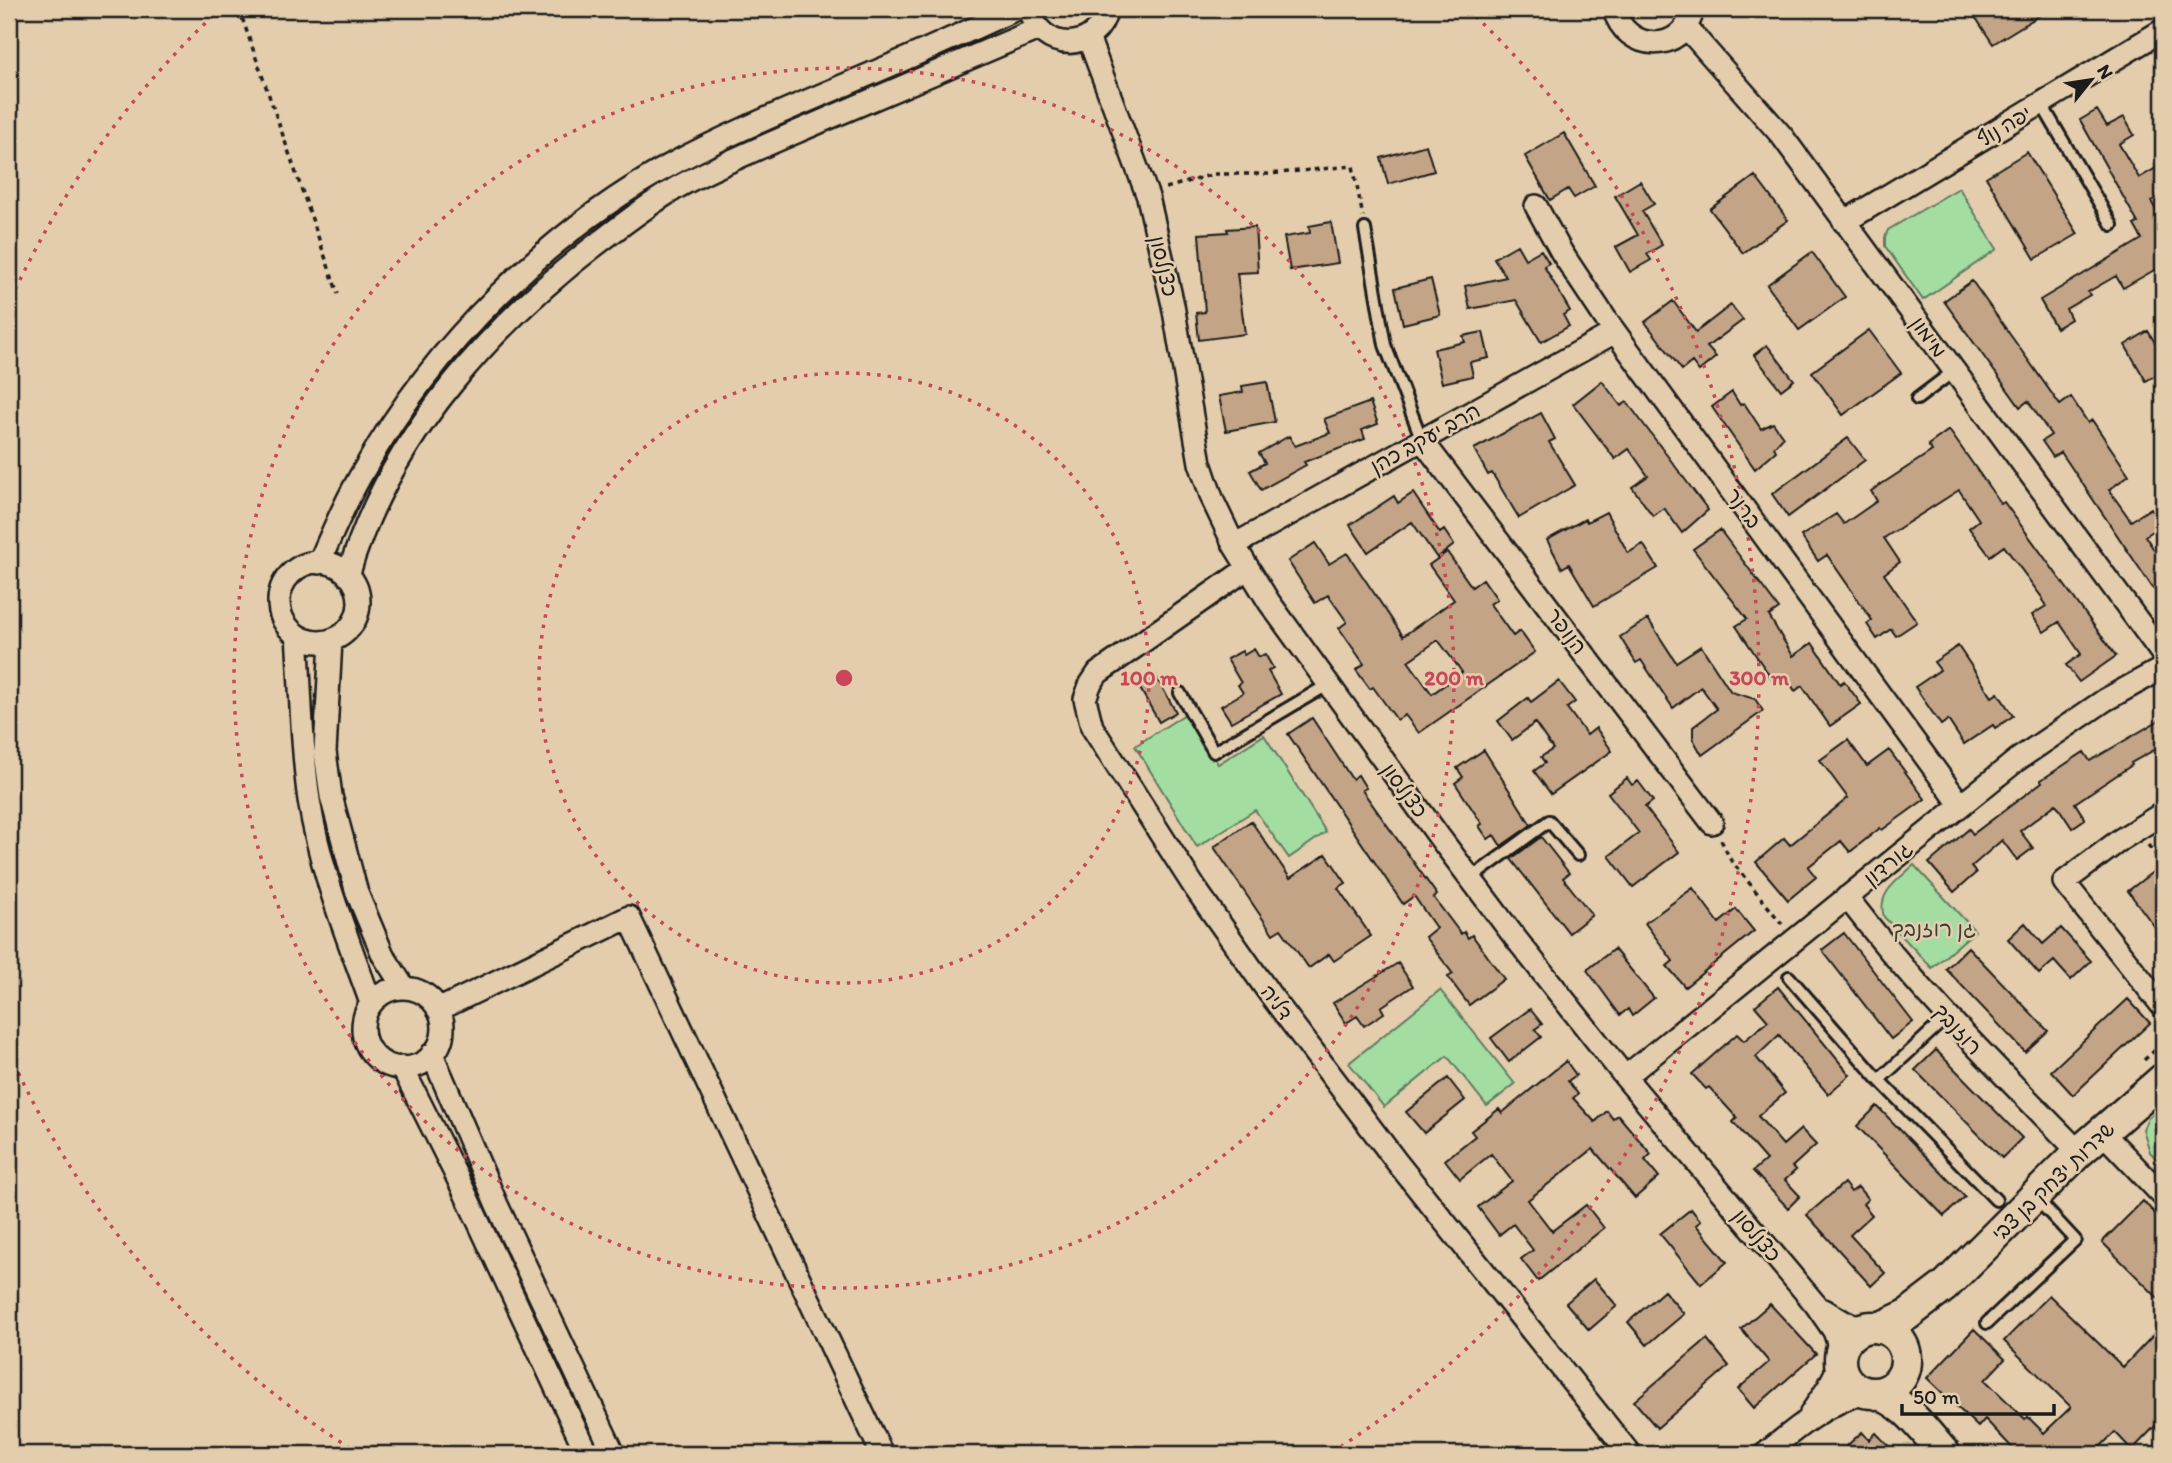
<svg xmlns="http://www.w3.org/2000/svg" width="2172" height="1463" font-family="Itim,'Playpen Sans Hebrew',sans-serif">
  <rect width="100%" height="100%" fill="#e4cdad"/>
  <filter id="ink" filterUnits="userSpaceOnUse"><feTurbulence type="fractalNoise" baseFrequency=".0143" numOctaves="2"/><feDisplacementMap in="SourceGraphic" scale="14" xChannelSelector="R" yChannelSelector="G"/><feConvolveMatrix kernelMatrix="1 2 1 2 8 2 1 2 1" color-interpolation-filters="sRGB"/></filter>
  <g filter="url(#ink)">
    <path fill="#a4dda2" stroke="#607c5f" stroke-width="2" d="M1959,188L1997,249L1923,300L1885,246V238L1888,230Z
      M1187,713L1218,764L1264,735L1326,832L1289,858L1255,810L1197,847L1135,746Z
      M1914,865L1975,931L1932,968L1884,917C1876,893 1899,879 1914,865Z
      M1440,990L1515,1084L1487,1106L1447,1056L1384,1107L1349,1063Z
      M2163,1106V1166L2150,1152L2143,1129L2148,1118Z"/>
    <path fill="#c3a486" stroke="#1c1c1c" stroke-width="2" fill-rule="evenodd" d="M1970,9H2050L1993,44Z
      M2097,110L2107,126L2124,117L2134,135L2119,144L2139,178L2163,164V194L2151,201L2163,223V265L2123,288L2116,276L2088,292L2090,295L2066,309L2071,319L2056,328L2040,300L2142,239L2134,225L2138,223L2080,120Z
      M1564,133L1595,186L1574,198L1568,189L1550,200L1525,156Z
      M1426,145L1434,171L1388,184L1381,158Z
      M2027,152L2078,234L2035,259L1986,177Z
      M1755,176L1788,220L1743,253L1710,209Z
      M1640,181L1654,204L1642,211L1662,245L1647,254L1651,260L1630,272L1616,247L1638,235L1615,196Z
      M1331,222L1338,263L1290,270L1284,237L1310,233L1309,226Z
      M1255,227L1258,272L1237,273L1245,334L1199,340L1196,313L1205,312L1199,234L1228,232L1227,229Z
      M1517,245L1525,259L1541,250L1549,263L1544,266L1570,311L1563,315L1569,326L1541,342L1516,300L1470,309L1465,286L1506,277L1494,258Z
      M1812,252L1845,297L1799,330L1767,285Z
      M1431,279L1440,315L1403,324L1395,288Z
      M1972,281L2060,405L2071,397L2088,423L2092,420L2129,475L2109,490L2131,521L2151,508L2163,525L2145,536L2163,563V603L2061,452L2053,457L2042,441L2051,435L2028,401L2020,407L1944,301Z
      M1673,301L1696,332L1731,305L1743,320L1707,347L1716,357L1699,371L1692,362L1682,370L1645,322Z
      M1869,330L1901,373L1843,415L1812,372Z
      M2148,331L2163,356V371L2146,381L2125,345Z
      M1483,332L1489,358L1470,362L1473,376L1442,383L1434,349L1465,342L1463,336Z
      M1767,345L1794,380L1781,390L1754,355Z
      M1602,381L1621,406L1627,402L1708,510L1682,533L1664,508L1653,516L1632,487L1648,476L1629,449L1615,459L1573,404Z
      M1267,382L1275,422L1226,431L1219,396L1243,392L1242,386Z
      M1732,392L1740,405L1744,403L1761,429L1773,423L1783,437L1774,447L1776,451L1755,469L1712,407Z
      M1370,402L1378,424L1362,430L1365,439L1304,462L1306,465L1261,490L1250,471L1265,463L1259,453L1289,436L1295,446L1330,433L1324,419Z
      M1541,413L1555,439L1549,442L1575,485L1519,518L1492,473L1488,475L1474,449Z
      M1949,430L2001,504L2004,502L2116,656L2079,682L2066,665L2081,654L2059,622L2044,632L2032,615L2046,606L2042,600L2043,599L2004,546L1990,556L1969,528L1979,520L1959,490L1884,538L1900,562L1884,574L1917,622L1896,636L1891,629L1877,639L1867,624L1872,620L1827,555L1818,561L1801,536L1836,514L1844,524L1877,501L1871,491L1932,451L1928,445Z
      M1848,438L1865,460L1788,517L1772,494Z
      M1413,493L1440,533L1444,530L1454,545L1437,558L1412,522L1368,552L1350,525L1394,496L1398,503Z
      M1606,512L1628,553L1643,544L1658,568L1594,606L1569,564L1562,568L1547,540L1585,519L1587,522Z
      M1720,530L1779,609L1769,616L1793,656L1812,643L1840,684L1844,681L1861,704L1830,726L1802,686L1795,691L1787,678L1776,685L1736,626L1747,619L1693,549Z
      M1315,543L1329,564L1347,553L1403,636L1454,600L1429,565L1447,552L1472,587L1483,579L1497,599L1490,604L1513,636L1520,631L1535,652L1419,733L1405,715L1397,720L1373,687L1370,689L1356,670L1364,664L1339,628L1347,622L1328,595L1315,603L1288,561ZM1438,640L1462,672L1432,694L1408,661Z
      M1648,619L1676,662L1701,646L1731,692L1755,699L1763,711L1702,755L1693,739V727L1717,709L1701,687L1673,708L1641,660L1636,663L1620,637Z
      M1958,646L1992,697L1998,693L2013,716L1995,728L1993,725L1964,744L1948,720L1941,725L1915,687L1940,670L1934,662Z
      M1254,649L1259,657L1265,654L1273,668L1268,671L1281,694L1231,722L1221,706L1243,693L1238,685L1241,683L1227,659L1242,651L1244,655Z
      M1155,675L1176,712L1159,722L1138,685Z
      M1559,681L1575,702L1567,708L1587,735L1596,728L1612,751L1551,794L1534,771L1545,763L1541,757L1553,749L1535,723L1512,740L1498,721L1528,698L1531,702Z
      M1312,718L1352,779L1358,775L1366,788L1362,790L1437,895L1434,898L1461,934L1464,932L1468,938L1472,935L1504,979L1469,1005L1448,977L1453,974L1425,937L1436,928L1414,896L1403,904L1288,734Z
      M2163,718V745L2131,763L2132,765L2075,803L2085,819L2072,828L2056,804L2020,831L2033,848L2017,860L2002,840L1971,867L1976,873L1954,892L1929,863L1969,829L1973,834L2042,782L2041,780L2084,752L2090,761Z
      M1848,740L1867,766L1889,750L1925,799L1882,830L1880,828L1850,852L1841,841L1808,867L1816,877L1788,900L1756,862L1784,838L1790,845L1848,798L1820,760Z
      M1484,750L1531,825L1501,846L1494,835L1488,839L1479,826L1482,824L1455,783L1463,777L1457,768Z
      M1627,778L1632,785L1638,781L1653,801L1645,807L1679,852L1633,887L1609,856L1639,833L1608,793Z
      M1251,821L1290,878L1326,854L1346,883L1338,888L1371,936L1334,961L1329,954L1309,968L1281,929L1273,934L1214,847Z
      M1541,837L1569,873L1563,878L1592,915L1569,933L1511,859Z
      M2163,864V938L2128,891Z
      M1693,888L1719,923L1736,909L1754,931L1685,987L1667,966L1673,961L1645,923Z
      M2025,923L2043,944L2061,928L2091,961L2071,980L2054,961L2039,974L2008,939Z
      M1844,933L1913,1022L1891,1039L1822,950Z
      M1968,947L2048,1031L2025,1052L1946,969Z
      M1614,949L1654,998L1632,1016L1628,1009L1620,1015L1587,970Z
      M1398,963L1413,986L1381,1007L1384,1013L1364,1026L1357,1016L1346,1023L1333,1003Z
      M1778,987L1850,1075L1828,1094L1779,1035L1756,1057L1785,1093L1758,1116L1783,1145L1801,1129L1816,1145L1792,1167L1796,1170L1785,1180L1800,1196L1788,1208L1753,1171L1766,1160L1733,1122L1737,1118L1709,1087L1706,1089L1692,1074L1737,1034L1744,1041L1768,1021L1755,1006Z
      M2128,999L2150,1023L2073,1095L2051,1071Z
      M1530,1009L1542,1024L1535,1029L1541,1037L1509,1062L1491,1038Z
      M1936,1050L2022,1138L2002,1158L1915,1070Z
      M1566,1061L1576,1075L1568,1081L1578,1094L1573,1098L1595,1122L1607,1111L1613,1119L1618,1115L1651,1154L1645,1160L1659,1177L1635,1198L1593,1149L1528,1200L1552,1231L1586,1205L1604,1228L1538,1281L1521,1259L1533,1250L1513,1224L1499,1235L1478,1207L1512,1181L1491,1154L1460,1179L1445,1160L1475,1136L1471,1131L1499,1109L1502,1113Z
      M1448,1078L1465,1100L1424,1133L1406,1112Z
      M1877,1106L1965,1197L1944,1216L1857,1126Z
      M1844,1183L1851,1192L1858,1187L1868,1199L1863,1204L1872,1215L1850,1235L1885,1273L1871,1286L1807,1215Z
      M2143,1201L2163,1222V1303L2102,1242Z
      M1691,1209L1701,1221L1696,1225L1727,1262L1701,1284L1660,1234Z
      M1594,1279L1617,1306L1589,1330L1566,1303Z
      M1664,1291L1684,1314L1647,1345L1628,1322Z
      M2049,1295L2123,1367L2163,1325V1418L2132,1450L2115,1432L2093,1454H2018L1985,1419L1978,1427L1927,1378L1974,1329L2005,1359L1985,1380L2025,1419L2028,1417L2044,1433L2071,1407L2004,1341Z
      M1770,1304L1816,1354L1754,1408L1738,1389L1769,1362L1741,1329Z
      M1707,1339L1729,1366L1657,1428L1634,1401Z
      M1862,1432L1869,1440L1876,1433L1896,1454H1838Z"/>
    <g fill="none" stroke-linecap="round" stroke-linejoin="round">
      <g stroke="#1c1c1c" stroke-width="16">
        <path id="lane" d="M2041,103L2112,225
          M1365,229L1385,345L1422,440
          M1917,399L1954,371
          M1180,693L1214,752L1329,684
          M1470,879L1549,821L1578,855
          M1789,977L1879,1080L1996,1200
          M1879,1080L1947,1017
          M1987,1323L2075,1240L2035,1197"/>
      </g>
      <g stroke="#1c1c1c" stroke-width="26">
        <path id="street" d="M1029,9C1040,53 1097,54 1107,9
          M1614,9C1625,53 1684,55 1693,9
          M1686,27L1782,136L2163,655
          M1088,37L1148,197L1173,305L1200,463L1213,501L1234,545L1269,602L1440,838L1513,935L1625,1077L1816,1305L1834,1331L1841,1352
          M1536,206L1562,253L1607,321L1960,804
          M1844,222L2163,30
          M1422,440L1712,823
          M1234,545L1615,332
          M279 602a40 40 0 1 1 80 0a40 40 0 1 1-80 0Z
          M319,563C333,531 347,498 365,468C434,345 550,230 674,163C730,133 789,109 847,84C904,60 960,35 1016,9
          M1248,568L1098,673L1090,685L1085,699L1092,727L1195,888L1269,993L1396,1161L1630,1454
          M348,576C389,436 495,320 610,234C634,216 659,197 685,183C731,159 781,139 829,118C899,88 968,59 1038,29
          M297,635C301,690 301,745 309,800C320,871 347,936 371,1003
          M331,640L325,752L331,796L357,893L383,955L404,988
          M2163,813L2120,840L2064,882L2163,1007
          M1847,897C1917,990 1998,1069 2079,1152
          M363 1028a40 40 0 1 1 80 0a40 40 0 1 1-80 0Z
          M438,1010L629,917L882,1454
          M432,1054L497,1205L614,1454
          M402,1067L463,1189L587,1454
          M1625,1077L2017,760L2105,700L2163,668
          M2102,1132L2163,1196
          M1824,1310L1844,1322L1866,1328
          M1811,1413L1828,1388L1841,1362
          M1765,1454C1796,1428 1825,1404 1865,1392"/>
      </g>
      <g stroke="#1c1c1c" stroke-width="35">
        <path id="secondary" d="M1840 1360a33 33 0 1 1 66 0a33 33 0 1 1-66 0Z
          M1879,1328L1907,1315L1945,1286L2079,1152L2163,1079
          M1875,1393C1906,1402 1924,1431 1945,1454"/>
      </g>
      <path stroke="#1c1c1c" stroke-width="3.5" stroke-dasharray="5 5" stroke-linecap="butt" d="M239,9L338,294
        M1166,188L1214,174H1268L1353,166L1363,217
        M1721,840L1730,859L1782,924
        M2148,845L2163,864
        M2144,1060L2163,1043"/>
      <use href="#lane" stroke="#e4cdad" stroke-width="10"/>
      <use href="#street" stroke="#e4cdad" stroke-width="21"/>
      <use href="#secondary" stroke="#e4cdad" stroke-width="30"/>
    </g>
  </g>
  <g fill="none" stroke="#c84758" stroke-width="3.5" stroke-dasharray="3.5 7">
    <circle cx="844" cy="678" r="305"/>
    <circle cx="844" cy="678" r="610"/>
    <path d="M359 1454A915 915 0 0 1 11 1057M11 299A915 915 0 0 1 220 9M1468 9A915 915 0 0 1 1329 1454"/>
  </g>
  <g text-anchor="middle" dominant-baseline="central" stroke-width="5" stroke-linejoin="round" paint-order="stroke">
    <g font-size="21" fill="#1c1c1c" stroke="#e4cdad">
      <text transform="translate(2004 126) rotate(-31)">יפה נוף</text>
      <text transform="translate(1164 266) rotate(77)">כצנלסון</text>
      <text transform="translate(1929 337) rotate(54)">מימון</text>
      <text transform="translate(1425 438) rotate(-29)">הרב יעקב כהן</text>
      <text transform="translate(1744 508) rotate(54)">ברנר</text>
      <text transform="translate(1567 631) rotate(53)">הנופר</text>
      <text transform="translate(1405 790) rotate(54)">כצנלסון</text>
      <text transform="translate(1888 863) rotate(-39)">גורדון</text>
      <text transform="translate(1277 1002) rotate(53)">דליה</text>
      <text transform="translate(1958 1029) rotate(48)">רוזנבך</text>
      <text transform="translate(2053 1181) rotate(-44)">שדרות יצחק בן צבי</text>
      <text transform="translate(1757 1235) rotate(50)">כצנלסון</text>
    </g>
    <g font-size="21" fill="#374337" stroke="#e4cdad">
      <text x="1934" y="928">גן רוזנבך</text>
    </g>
  </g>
  <circle cx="844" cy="678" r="10" fill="#c84758" stroke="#e4cdad" stroke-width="3.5"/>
  <g font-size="21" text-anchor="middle" font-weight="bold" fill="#c84758" stroke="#e4cdad" stroke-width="5" stroke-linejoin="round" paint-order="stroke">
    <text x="1149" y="685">100 m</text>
    <text x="1454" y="685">200 m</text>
    <text x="1759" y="685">300 m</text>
  </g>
  <rect width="2172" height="1463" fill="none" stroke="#e4cdad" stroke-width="35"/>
  <rect x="18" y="18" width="2137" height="1428" fill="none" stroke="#1c1c1c" stroke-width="2.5" filter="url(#ink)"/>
  <g transform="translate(2091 80) rotate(60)" stroke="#e4cdad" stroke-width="5" paint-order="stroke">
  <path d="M0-5L12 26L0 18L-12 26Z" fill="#1c1c1c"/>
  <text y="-10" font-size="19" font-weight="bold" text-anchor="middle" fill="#1c1c1c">N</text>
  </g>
  <path d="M1902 1404v10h152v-10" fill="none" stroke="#1c1c1c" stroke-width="3.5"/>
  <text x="1913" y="1404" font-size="21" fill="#1c1c1c" stroke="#e4cdad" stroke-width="5" paint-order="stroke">50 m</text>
</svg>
